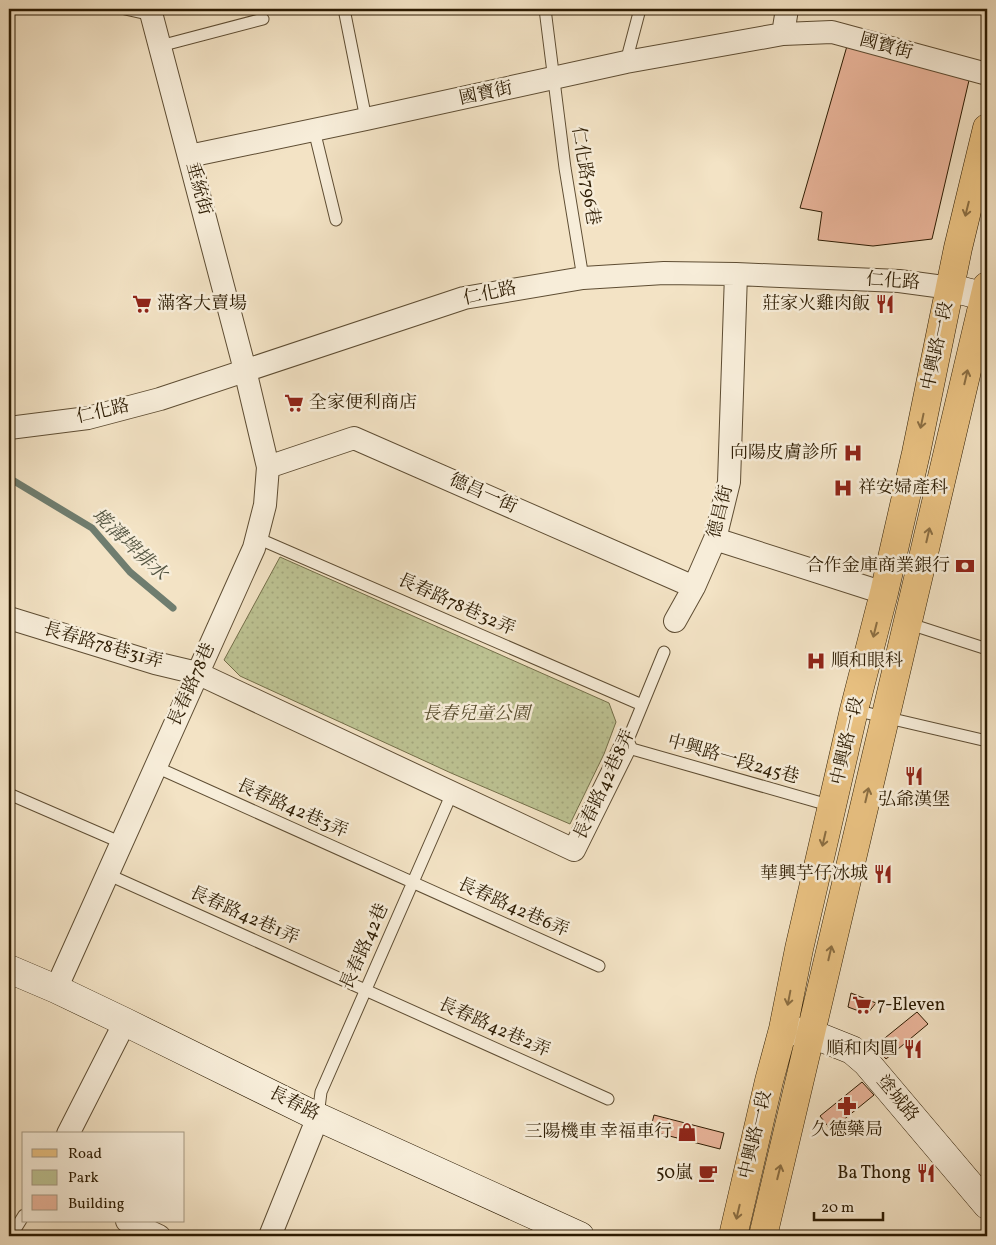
<svg xmlns="http://www.w3.org/2000/svg" width="996" height="1245" font-family="Vollkorn,'Noto Serif TC',serif">
  <defs>
    <pattern id="green-dots" width="8" height="8" patternUnits="userSpaceOnUse" patternTransform="scale(1.25)"><rect width="8" height="8" fill="#bdc393"/><path d="M2 2h.1M6 6h.1" fill="none" stroke="#a3a77d" stroke-width="1.8" stroke-linecap="round"/></pattern>
  </defs>
  <rect width="100%" height="100%" fill="#f3e3c5"/>
  <filter id="stains"><feTurbulence type="fractalNoise" baseFrequency=".004" numOctaves="4"/><feColorMatrix values="0 0 0 0 .2 0 0 0 0 .09 0 0 0 0 .02 0 0 0 .5 -.17"/></filter>
  <radialGradient id="worn" r=".72"><stop offset=".6" stop-color="#630" stop-opacity="0"/><stop offset="1" stop-color="#630" stop-opacity=".3"/></radialGradient>
  <path fill="url(#green-dots)" stroke="#746f4a" d="M280,557L609,703L616,722L604,754L570,824L451,773L240,676L224,660Z"/>
  <g fill="none" stroke-linecap="round" stroke-linejoin="round">
    <path stroke="#6f7d6f" stroke-width="7" d="M9,478L92,528L130,572L173,608"/>
  </g>
  <path fill="#ebb69c" stroke="#2c1b02" d="M847,46L970,76L932,239L873,246L818,240L822,212L800,208Z
    M851,993L876,1003L867,1014L848,1007Z
    M917,1012L928,1024L886,1059L875,1046Z
    M862,1082L874,1095L831,1130L820,1116Z
    M654,1115L724,1133L720,1149L650,1131Z"/>
  <g fill="none" stroke-linecap="round" stroke-linejoin="round">
    <g stroke="#5e4d33" stroke-width="13">
      <path id="lane" d="M125,9L152,15
        M344,9L366,119
        M545,9L565,168L583,278
        M160,46L263,19
        M626,62L640,9
        M314,130L336,220
        M257,538L642,705
        M907,623L987,649
        M664,652L625,747L832,806
        M854,710L987,741
        M156,767L599,966
        M9,794L122,843
        M109,875L608,1099
        M318,1116L321,1092L452,793
        M11,1236L24,1215"/>
    </g>
    <g stroke="#5e4d33" stroke-width="24">
      <path id="street" d="M783,34L787,9
        M189,156L366,119L626,62L783,34L832,32L987,74
        M9,428L88,418L160,399L464,298L583,278L664,273L736,274L899,281L951,288
        M268,467L354,438L694,587
        M715,539L884,593
        M9,618L155,663L197,673L574,850L625,747
        M675,621L694,587L715,539L729,482L736,274
        M56,989L254,548L265,505L268,467L245,370L150,9
        M68,1134L125,1022
        M127,1221L159,1236
        M270,1236L318,1117"/>
    </g>
    <g stroke="#2c1b02" stroke-width="29">
      <path id="secondary" d="M951,288L987,297
        M9,969L56,989L125,1022L318,1117L580,1236
        M788,1030L812,1034L852,1050L866,1062L987,1205"/>
    </g>
    <g stroke="#2c1b02" stroke-width="29">
      <path id="primary" d="M733,1236L769,1081L783,1029L799,949L854,710L884,593L916,453L958,248L987,128
        M763,1236L987,286"/>
    </g>
    <use href="#lane" stroke="#f7edd9" stroke-width="11"/>
    <use href="#street" stroke="#f7edd9" stroke-width="22"/>
    <use href="#secondary" stroke="#f7edd9" stroke-width="28"/>
    <use href="#primary" stroke="#eac282" stroke-width="28"/>
  </g>
  <defs><path id="oneway-shaft" d="M-6 0H5M1.5-3L5.5 0L1.5 3" fill="none" stroke-width="1.6" stroke-linecap="round" stroke-linejoin="round" transform="scale(1.25)"/></defs>
  <g stroke="#8b6e42">
    <use href="#oneway-shaft" transform="translate(967 209) rotate(104)"/>
    <use href="#oneway-shaft" transform="translate(966 377) rotate(-77)"/>
    <use href="#oneway-shaft" transform="translate(922 421) rotate(102)"/>
    <use href="#oneway-shaft" transform="translate(928 535) rotate(-77)"/>
    <use href="#oneway-shaft" transform="translate(875 630) rotate(104)"/>
    <use href="#oneway-shaft" transform="translate(867 795) rotate(-77)"/>
    <use href="#oneway-shaft" transform="translate(824 839) rotate(103)"/>
    <use href="#oneway-shaft" transform="translate(830 953) rotate(-77)"/>
    <use href="#oneway-shaft" transform="translate(789 998) rotate(101)"/>
    <use href="#oneway-shaft" transform="translate(779 1172) rotate(-76)"/>
    <use href="#oneway-shaft" transform="translate(738 1212) rotate(103)"/>
  </g>
  <defs>
    <g id="supermarket-bare" transform="scale(1.5)"><path d="M-6-5.5h2.5l.6 2H6L4.5 2H-2.5L-4.4-4H-6ZM-1.5 3.2a1.3 1.3 0 1 0 .1 0ZM3 3.2a1.3 1.3 0 1 0 .1 0Z" fill="#8f2418" stroke="#f7edd9" stroke-width="2.5" paint-order="stroke"/></g>
    <g id="restaurant-bare" transform="scale(1.5)"><path d="M-5-6h1v4h1v-4h1v4h1v-4h1v5L-1.5 .5V6h-2V.5L-5-1ZM5-6V6H3V1.5H1.5Q1.5-4 5-6Z" fill="#8f2418" stroke="#f7edd9" stroke-width="2.5" paint-order="stroke"/></g>
    <g id="hospital-bare" transform="scale(1.5)"><path d="M-5-5h3v3.5h4V-5h3V5h-3V1.5h-4V5h-3Z" fill="#8f2418" stroke="#f7edd9" stroke-width="2.5" paint-order="stroke"/></g>
    <g id="bank-bare" transform="scale(1.5)"><path d="M-6-4H6V4H-6ZM0-2.3a2.3 2.3 0 1 0 0 4.6a2.3 2.3 0 1 0 0-4.6Z" fill="#8f2418" stroke="#f7edd9" stroke-width="2.5" paint-order="stroke"/></g>
    <g id="pharmacy-bare" transform="scale(1.5)"><path d="M-2-6h4v4h4v4h-4v4h-4v-4h-4v-4h4Z" fill="#8f2418" stroke="#f7edd9" stroke-width="2.5" paint-order="stroke"/></g>
    <g id="shop-bare" transform="scale(1.5)"><path d="M-5-2.5h2.3a2.7 3.5 0 0 1 5.4 0H5L5.5 6h-11ZM-1.5-2.5h3a1.5 2.3 0 0 0-3 0Z" fill="#8f2418" stroke="#f7edd9" stroke-width="2.5" paint-order="stroke"/></g>
    <g id="cafe-bare" transform="scale(1.5)"><path d="M-5.5-4.5H6V0H3Q3 3.5 0 3.5H-2.5Q-5.5 3.5-5.5 0ZM3-3.2v2h1.7v-2ZM-6 4.5H4V6H-6Z" fill="#8f2418" stroke="#f7edd9" stroke-width="2.5" paint-order="stroke"/></g>
  </defs>
  <g fill-rule="evenodd">
    <use href="#supermarket-bare" x="142" y="304"/>
    <use href="#restaurant-bare" x="885" y="304"/>
    <use href="#supermarket-bare" x="294" y="403"/>
    <use href="#hospital-bare" x="853" y="453"/>
    <use href="#hospital-bare" x="843" y="488"/>
    <use href="#bank-bare" x="965" y="566"/>
    <use href="#hospital-bare" x="816" y="661"/>
    <use href="#restaurant-bare" x="914" y="776"/>
    <use href="#restaurant-bare" x="883" y="874"/>
    <use href="#supermarket-bare" x="862" y="1005"/>
    <use href="#restaurant-bare" x="913" y="1049"/>
    <use href="#pharmacy-bare" x="847" y="1106"/>
    <use href="#shop-bare" x="687" y="1132"/>
    <use href="#cafe-bare" x="708" y="1173"/>
    <use href="#restaurant-bare" x="926" y="1173"/>
  </g>
  <g text-anchor="middle" dominant-baseline="central" stroke-width="5" stroke-linejoin="round" paint-order="stroke">
    <g font-size="18" fill="#2c1b02" stroke="#f7edd9">
      <text transform="translate(886 47) rotate(15)">國寶街</text>
      <text transform="translate(486 94) rotate(-12)">國寶街</text>
      <text transform="translate(585 176) rotate(81)">仁化路796巷</text>
      <text transform="translate(198 189) rotate(75)">垂統街</text>
      <text transform="translate(893 282) rotate(4)">仁化路</text>
      <text transform="translate(490 294) rotate(-12)">仁化路</text>
      <text transform="translate(938 346) rotate(-78)">中興路一段</text>
      <text transform="translate(103 412) rotate(-13)">仁化路</text>
      <text transform="translate(483 494) rotate(24)">德昌一街</text>
      <text transform="translate(721 512) rotate(-76)">德昌街</text>
      <text transform="translate(456 605) rotate(24)">長春路78巷32弄</text>
      <text transform="translate(103 646) rotate(16)">長春路78巷31弄</text>
      <text transform="translate(192 685) rotate(-66)">長春路78巷</text>
      <text transform="translate(848 741) rotate(-77)">中興路一段</text>
      <text transform="translate(733 760) rotate(16)">中興路一段245巷</text>
      <text transform="translate(605 785) rotate(-65)">長春路42巷8弄</text>
      <text transform="translate(292 809) rotate(24)">長春路42巷3弄</text>
      <text transform="translate(513 908) rotate(24)">長春路42巷6弄</text>
      <text transform="translate(244 916) rotate(24)">長春路42巷1弄</text>
      <text transform="translate(365 947) rotate(-66)">長春路42巷</text>
      <text transform="translate(494 1028) rotate(24)">長春路42巷2弄</text>
      <text transform="translate(897 1099) rotate(50)">塗城路</text>
      <text transform="translate(294 1104) rotate(26)">長春路</text>
      <text transform="translate(756 1135) rotate(-77)">中興路一段</text>
    </g>
    <g font-size="18" fill="#2c1b02" stroke="#f7edd9" text-anchor="end">
      <text x="157" y="304" text-anchor="start">滿客大賣場</text>
      <text x="870" y="304">莊家火雞肉飯</text>
      <text x="309" y="403" text-anchor="start">全家便利商店</text>
      <text x="838" y="453">向陽皮膚診所</text>
      <text x="858" y="488" text-anchor="start">祥安婦產科</text>
      <text x="950" y="566">合作金庫商業銀行</text>
      <text x="831" y="661" text-anchor="start">順和眼科</text>
      <text x="914" y="800" text-anchor="middle">弘爺漢堡</text>
      <text x="868" y="874">華興芋仔冰城</text>
      <text x="877" y="1005" text-anchor="start">7-Eleven</text>
      <text x="898" y="1049">順和肉圓</text>
      <text x="847" y="1130" text-anchor="middle">久德藥局</text>
      <text x="672" y="1132">三陽機車 幸福車行</text>
      <text x="693" y="1173">50嵐</text>
      <text x="911" y="1173">Ba Thong</text>
    </g>
    <g font-size="18" font-style="italic" fill="#584d2e" stroke="#f7edd9">
      <text x="476" y="714">長春兒童公園</text>
    </g>
    <g font-size="19" font-style="italic" fill="#535441" stroke="#f7edd9">
      <text transform="translate(129 545) rotate(43)">墘溝埤排水</text>
    </g>
  </g>
  <rect width="996" height="1245" fill="none" stroke="#f3e3c5" stroke-width="30"/>
  <rect x="10" y="10" width="976" height="1225" fill="none" stroke="#2c1b02" stroke-width="2.5"/>
  <rect x="15" y="15" width="966" height="1215" fill="none" stroke="#2c1b02"/>
  <rect x="22" y="1132" width="162" height="90" fill="#f7edd9" stroke="#a69983"/>
  <rect x="32" y="1149" width="25" height="8" fill="#eac282" stroke="#a69983"/>
  <text x="68" y="1158" font-size="15" fill="#2c1b02">Road</text>
  <rect x="32" y="1170" width="25" height="15" fill="#bdc393" stroke="#a69983"/>
  <text x="68" y="1182" font-size="15" fill="#2c1b02">Park</text>
  <rect x="32" y="1195" width="25" height="15" fill="#ebb69c" stroke="#a69983"/>
  <text x="68" y="1208" font-size="15" fill="#2c1b02">Building</text>
  <path d="M814 1212v8h69v-8" fill="none" stroke="#2c1b02" stroke-width="2.5"/>
  <text x="821" y="1212" font-size="15" fill="#2c1b02" stroke="#f7edd9" stroke-width="4" paint-order="stroke">20 m</text>
  <rect width="100%" height="100%" filter="url(#stains)"/>
  <rect width="100%" height="100%" fill="url(#worn)"/>
</svg>
